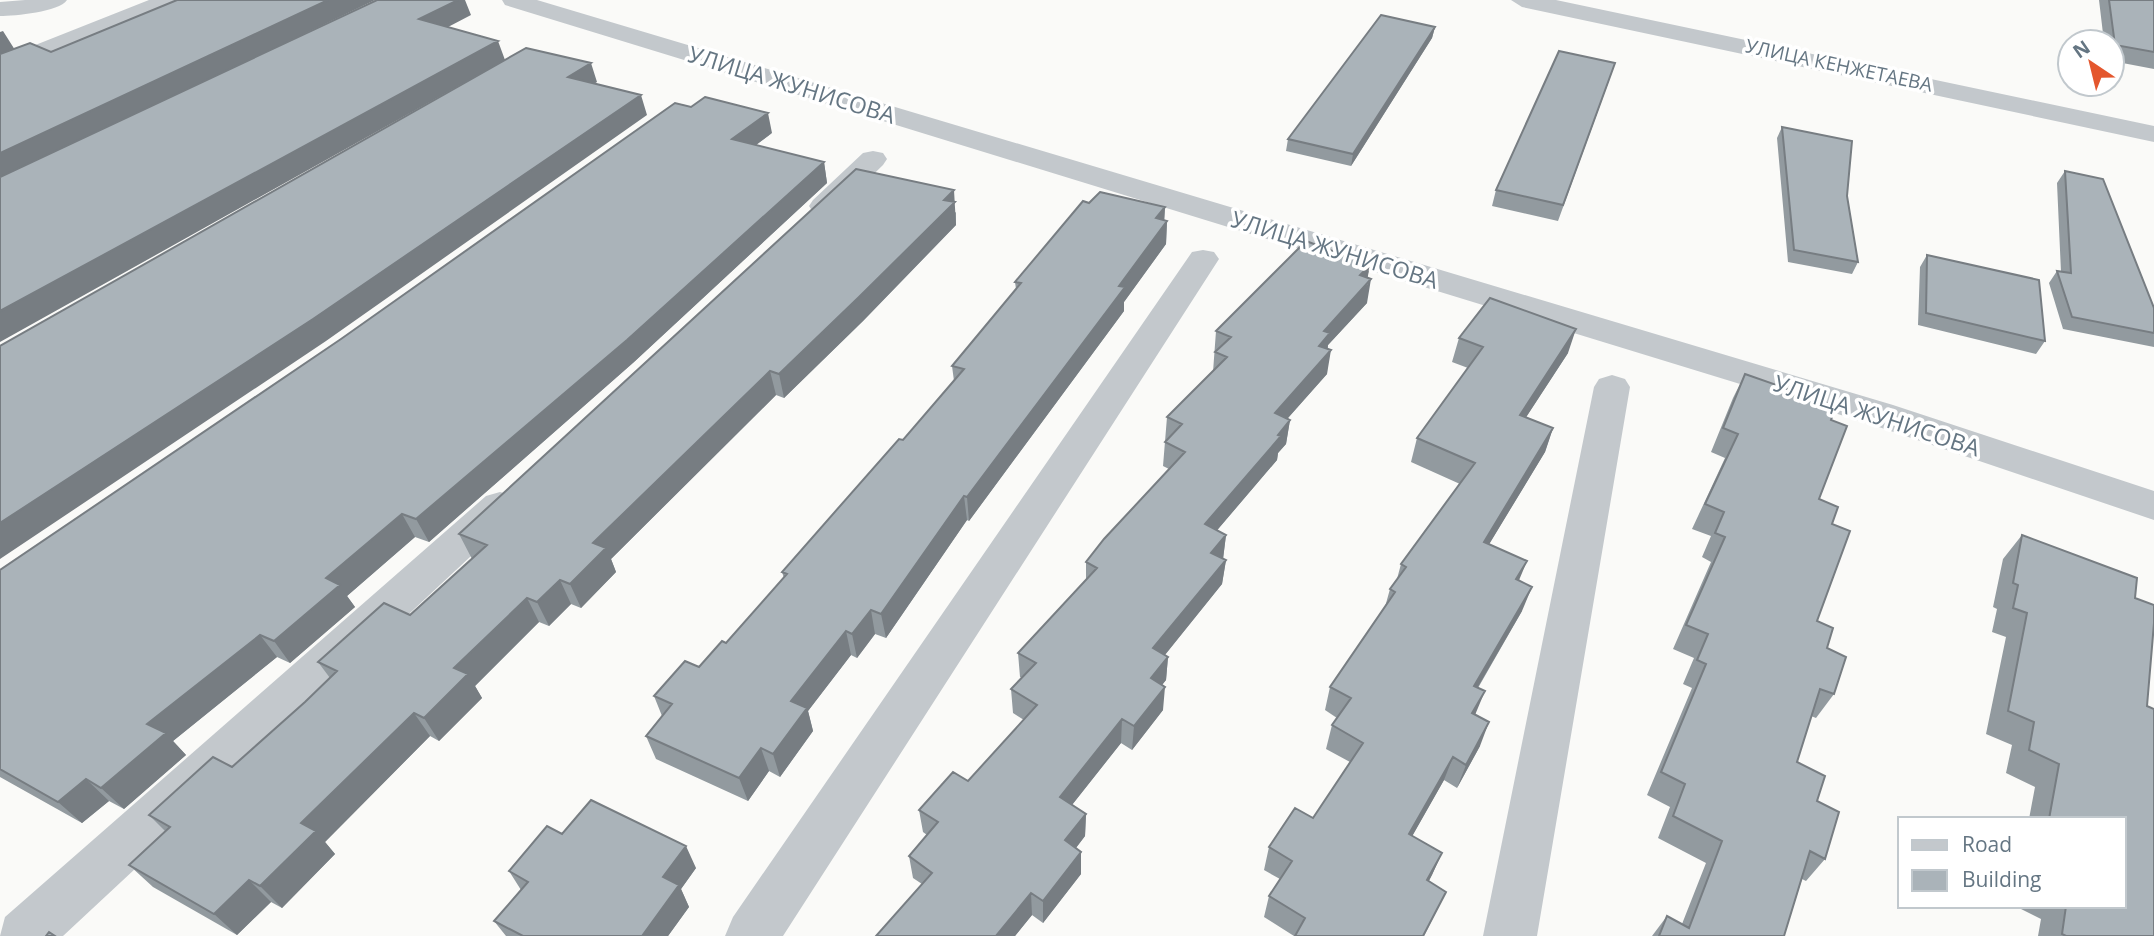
<svg xmlns="http://www.w3.org/2000/svg" width="2154" height="936" font-family="'Open Sans',sans-serif">
  <rect width="100%" height="100%" fill="#fafaf8"/>
  <g fill="none" stroke-linecap="round" stroke-linejoin="round">
    <path fill="#c3c8cc" fill-rule="evenodd" d="M25,0H67C59,12 15,16 0,16V2Z
      M149,0H180L177,5L0,76V59Z
      M502,0H537L1893,405L2154,491V520L1867,423L505,5Z
      M1511,0H1556L2154,126V142L1522,7Z
      M873,151L883,153L887,159L883,165L835,212L824,215L813,212L809,206L813,200L863,153Z
      M1203,250L1214,252L1219,259L783,936H725L733,917L1192,252Z
      M1612,375L1625,379L1630,387L1537,936H1483L1594,387L1599,379Z
      M500,492L514,496L520,506L514,516L63,936H0L5,917L486,496Z"/>
  </g>
  <path fill="#929a9f" d="M2099,0H2154V69L2112,61V42H2104Z
    M1435,27L1432,38L1351,166L1286,151L1288,139Z
    M1610,78L1558,221L1492,206L1496,190Z
    M1782,127L1847,196L1858,262L1852,274L1788,262L1777,138Z
    M772,133L756,145L824,162L827,183L634,362L429,542L415,537L347,596L355,607L290,663L277,657L173,741L186,755L124,809L109,801L82,823L0,777V570Z
    M2065,171L2154,308V347L2063,329L2049,283L2057,271L2061,272L2057,183Z
    M1089,203L1165,207L1164,220L1167,221L1166,244L1124,302V311L969,521L967,520L886,638L875,634L857,658L851,655L808,711L813,731L780,777L769,771L748,801L656,759L646,736L662,716L654,696L699,667L726,643L784,578L782,572L903,440L954,381L952,366L1016,289L1015,282Z
    M956,212V225L863,321L784,398L776,395L611,559L616,572L581,608L571,604L549,626L539,622L475,686L482,698L439,741L430,736L325,842L335,854L282,908L271,902L237,935L153,887L129,865L165,831L149,815L232,767L305,702L330,678L318,662L410,615L472,559L459,534Z
    M1927,255L2045,341L2036,354L1918,325L1920,267Z
    M1370,265L1367,278V303L1328,345L1327,374L1288,418L1290,420L1286,444L1278,453L1277,460L1217,530L1226,535L1223,559L1226,560L1222,584L1165,655L1168,657L1166,680L1162,685L1163,710L1132,750L1121,743L1072,805L1086,814L1085,836L1076,848L1081,874L1043,923L1032,915L1015,936H876L922,884L913,878L909,856L927,835L923,832L919,810L968,781L1024,720L1013,713L1011,689L1022,678L1020,677L1018,653L1086,580V562L1169,469L1163,466L1167,417L1213,372L1216,331Z
    M1459,338L1568,353L1526,417L1553,428L1545,452L1489,544L1519,581L1522,611L1478,688L1475,715L1480,746L1457,788L1444,780L1412,836L1442,853L1429,881L1446,892L1424,936H1294L1264,917L1269,896L1280,879L1264,870L1269,847L1313,818L1350,762L1326,749L1332,725L1337,718L1325,710L1330,687L1385,607L1390,589L1397,579L1401,564L1460,484L1411,462L1417,438L1468,368L1452,362Z
    M1745,374L1831,420L1819,499L1832,524L1817,621L1827,648L1834,694L1816,718L1811,716L1797,762L1817,801L1825,859L1806,881L1802,879L1784,936H1652L1667,916L1682,924L1706,863L1658,838L1670,807L1647,795L1692,688L1683,684L1694,658L1673,649L1711,562L1702,557L1711,536L1692,529L1725,458L1711,452L1733,398Z
    M2022,535L2135,598L2147,706L2154,936H2038L2041,919L2015,906H2124V819H2029L2035,787L2006,773L2012,745L1986,734L2006,637L1992,632L1997,609L1993,607L2003,559Z
    M562,834L696,868L681,889L689,907L668,936H506L494,921L521,890L509,871Z"/>
  <path fill="#777d82" d="M328,0H375L0,180V153Z
    M458,0H465L471,15L427,38L419,19Z
    M1435,27L1432,38L1351,166L1353,154Z
    M3,31L15,50L0,57V32Z
    M498,41L505,60L0,342V311Z
    M591,63L597,82L574,96L568,77Z
    M641,95L647,115L326,341L0,559V523Z
    M768,113L772,133L737,159L732,139Z
    M824,162L827,183L634,362L429,542L416,519Z
    M954,190L956,225L863,321L784,398L779,374Z
    M1165,207L1164,226L1167,221L1166,244L1124,302V311L969,521L967,497L1119,286L1156,218Z
    M1370,265L1366,286L1371,279L1367,303L1328,345L1326,356L1331,350L1327,374L1271,437L1275,413L1319,346L1324,331L1360,275Z
    M1576,329L1568,353L1512,439L1520,415Z
    M770,371L776,395L611,559L616,572L581,608L570,584L593,543Z
    M1290,420L1286,444L1278,453L1277,460L1202,548L1205,524Z
    M1553,428L1545,452L1476,566L1484,542Z
    M964,496L967,520L886,638L881,614Z
    M402,514L415,537L347,596L355,607L290,663L274,641L326,578Z
    M1226,535L1223,559L1211,553Z
    M1226,560L1222,584L1151,672L1153,648Z
    M1527,561L1517,585L1516,579Z
    M560,580L571,604L549,626L537,602Z
    M1532,587L1522,611L1465,709L1474,686Z
    M527,598L539,622L475,686L482,698L439,741L424,718L454,668Z
    M871,610L875,634L857,658L852,634Z
    M846,631L851,655L808,711L813,731L780,777L773,754L791,701Z
    M260,635L277,657L173,741L186,755L124,809L101,788L147,724Z
    M1168,657L1166,680L1149,701L1151,678Z
    M1165,687L1163,710L1132,750L1134,726Z
    M1485,691L1475,715L1462,737L1472,713Z
    M414,713L430,736L325,842L335,854L282,908L260,886L301,823Z
    M1122,719L1121,743L1060,820V797Z
    M1489,722L1480,746L1457,788L1466,765Z
    M761,748L769,771L748,801L739,778Z
    M1453,757L1444,780L1401,856L1409,834Z
    M86,779L109,801L82,823L58,802Z
    M1086,814L1085,836L1065,862V840Z
    M686,846L696,868L681,889L689,907L668,936H642L663,877Z
    M1081,852V874L1043,923V901Z
    M1442,853L1432,875L1417,902L1427,880Z
    M249,880L271,902L237,935L214,914Z
    M1031,893L1032,915L1015,936H996Z"/>
  <path fill="#aab3b9" stroke="#777d82" stroke-width="2" d="M177,0H328L0,153V54L30,43L51,52Z
    M377,0H458L419,19L498,41L0,311V177Z
    M2109,0H2154V52L2115,45Z
    M1381,15L1435,27L1353,154L1288,139Z
    M526,48L591,63L568,77L641,95L313,319L0,523V346Z
    M1559,51L1615,63L1563,205L1496,190Z
    M705,97L768,113L732,139L824,162L627,340L416,519L402,514L326,578L340,585L274,641L260,635L147,724L166,733L101,788L86,779L58,802L0,769V570L341,339L675,103L691,107Z
    M1782,127L1852,141L1847,196L1858,262L1794,250Z
    M856,169L954,190L944,200L955,202L859,297L779,374L770,371L593,543L606,548L570,584L560,580L537,602L527,598L454,668L468,674L424,718L414,713L301,823L316,831L260,886L249,880L214,914L129,865L170,827L149,815L213,757L232,767L305,702L337,671L318,662L384,603L410,615L487,545L459,534Z
    M2065,171L2103,179L2154,308V333L2072,317L2057,271L2071,273Z
    M1100,192L1165,207L1156,218L1167,221L1119,286L1125,287L967,497L964,496L881,614L871,610L852,634L846,631L791,701L807,708L773,754L761,748L739,778L646,736L672,704L654,696L685,661L699,667L722,641L726,643L787,574L782,572L899,439L903,440L964,369L952,366L1021,283L1015,282L1083,201L1089,203Z
    M1306,241L1370,265L1360,275L1371,279L1324,331L1330,333L1319,346L1331,350L1275,413L1290,420L1278,435L1281,436L1205,524L1226,535L1211,553L1226,560L1153,648L1168,657L1151,678L1165,687L1134,726L1122,719L1060,797L1086,814L1065,840L1081,852L1043,901L1031,893L996,936H876L932,873L909,856L938,822L919,810L953,772L968,781L1037,705L1011,689L1036,663L1018,653L1097,568L1086,562L1104,539L1185,452L1165,442L1182,424L1167,417L1227,357L1215,352L1231,337L1216,331Z
    M1927,255L2039,280L2045,341L1926,313Z
    M1490,298L1576,329L1520,415L1553,428L1484,542L1527,561L1516,579L1532,587L1474,686L1485,691L1472,713L1489,722L1466,765L1453,757L1409,834L1442,853L1427,880L1446,892L1423,936H1295L1305,918L1269,896L1292,861L1269,847L1295,808L1313,818L1363,743L1332,725L1351,698L1330,687L1395,592L1390,589L1406,567L1401,564L1475,463L1417,438L1483,347L1459,338Z
    M1745,374L1836,406L1831,420L1847,426L1819,499L1838,507L1832,524L1850,531L1817,621L1833,628L1827,648L1846,657L1834,694L1820,689L1797,762L1825,776L1817,801L1839,812L1825,859L1810,851L1784,936H1659L1667,916L1689,928L1722,841L1673,816L1685,784L1661,772L1706,664L1697,660L1708,634L1686,625L1725,537L1715,533L1724,512L1705,504L1738,434L1723,428Z
    M2022,535L2137,578L2135,598L2154,605V623L2147,706L2154,709V936H2066L2062,934L2066,906H2124V819H2049L2059,764L2029,750L2034,722L2008,711L2027,613L2013,608L2018,585L2013,583Z
    M591,800L686,846L663,877L679,885L642,936H523L494,921L528,882L509,871L547,826L562,834Z
    M49,932L55,936H46Z"/>
  <g text-anchor="middle" dominant-baseline="central" stroke-width="7" stroke-linejoin="round" paint-order="stroke">
    <g font-size="19" fill="#657683" stroke="#fff">
      <text transform="translate(1839 65) rotate(12)">УЛИЦА КЕНЖЕТАЕВА</text>
    </g>
    <g font-size="23" fill="#657683" stroke="#fff">
      <text transform="translate(792 84) rotate(17)">УЛИЦА ЖУНИСОВА</text>
      <text transform="translate(1335 249) rotate(17)">УЛИЦА ЖУНИСОВА</text>
      <text transform="translate(1877 415) rotate(18)">УЛИЦА ЖУНИСОВА</text>
    </g>
  </g>
  <rect x="1898" y="817" width="228" height="91" fill="#ffffff" stroke="#c1c8cd" stroke-width="2"/>
  <rect x="1912" y="840" width="35" height="10" fill="#c3c8cc" stroke="#c1c8cd" stroke-width="2"/>
  <text x="1962" y="852" font-size="21" fill="#657683">Road</text>
  <rect x="1912" y="870" width="35" height="21" fill="#aab3b9" stroke="#c1c8cd" stroke-width="2"/>
  <text x="1962" y="887" font-size="21" fill="#657683">Building</text>
  <g transform="translate(2091 63) rotate(325)"><circle r="33" fill="#ffffff" stroke="#c1c8cd" stroke-width="2"/>
  <path d="M0-5L12 26L0 18L-12 26Z" fill="#e4572e"/>
  <text y="-10" font-size="19" font-weight="bold" text-anchor="middle" fill="#657683">N</text>
  </g>
</svg>
